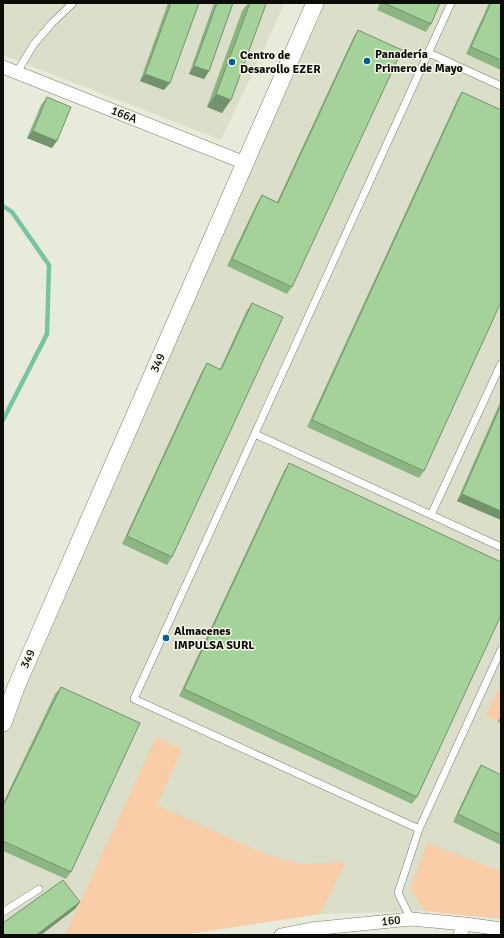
<svg xmlns="http://www.w3.org/2000/svg" width="504" height="938" font-family="Signika,sans-serif">
  <rect width="100%" height="100%" fill="#e8ebdb"/>
  <path fill="#dbdec8" d="M3,3H285L221,140L3,55Z
    M321,3H501V919L425,911L320,914L181,935H3V724Z"/>
  <path fill="#f8cda7" d="M501,682V714L498,722L486,716Z
    M156,737L182,749L157,805L267,855L301,864L346,862L320,914L181,935H65Z
    M427,843L501,871V919L425,911L410,889Z"/>
  <g fill="none" stroke-linecap="round" stroke-linejoin="round">
    <path stroke="#76c4a4" stroke-width="4.5" d="M3,206L12,212L49,265L47,334L3,420"/>
    <g stroke="#7b7d6f" stroke-width="8">
      <path id="service" d="M451,3L134,699L419,829L501,650
        M429,53L501,86
        M17,72L34,44L52,23L73,3
        M255,434L501,547
        M431,515L501,364
        M3,912L39,889
        M411,919L398,893L419,829"/>
    </g>
    <g stroke="#7b7d6f" stroke-width="14">
      <path id="minor" d="M3,67L245,163
        M281,935L311,929L411,919L465,924L501,929
        M460,935L465,924"/>
    </g>
    <g stroke="#7b7d6f" stroke-width="18">
      <path id="tertiary" d="M3,723L16,687L315,3"/>
    </g>
    <use href="#service" stroke="#fff" stroke-width="7"/>
    <use href="#minor" stroke="#fff" stroke-width="13"/>
    <use href="#tertiary" stroke="#fff" stroke-width="17"/>
  </g>
  <path fill="#8db584" d="M168,3H199L164,90L140,81Z
    M214,3H233L209,71L204,79L189,74Z
    M248,3H264L222,113L207,107L242,11Z
    M380,3H440L431,24L426,32L377,10Z
    M489,3H501V70L466,54Z
    M358,30L292,287L287,294L227,266L257,203L262,195L277,202L353,38Z
    M462,92L424,471L419,478L307,427L457,100Z
    M47,97L52,148L27,138L41,105Z
    M252,303L172,557L167,565L122,544L202,371L207,363L220,369L247,310Z
    M501,400V520L457,501Z
    M289,463L417,797L412,804L179,696L284,471Z
    M61,687L71,872L66,879L3,851V803L55,694Z
    M501,714V723L498,722Z
    M481,765L501,775V845L453,822L476,773Z"/>
  <path fill="#73936c" d="M194,66L209,71L204,79L189,74Z
    M145,74L170,83L164,90L140,81Z
    M216,94L231,100L222,113L207,107Z
    M33,131L57,141L52,148L27,138Z
    M462,494L501,511V520L457,501Z
    M80,902L75,909L41,935H36Z"/>
  <path fill="#a4d29a" stroke="#73936c" d="M171,3H199L170,83L145,74Z
    M217,3H233L209,71L194,66Z
    M250,3H264L266,4L231,100L216,94Z
    M384,3H440L431,24Z
    M491,3H501V60L471,47Z
    M358,30L402,50L292,287L232,259L262,195L278,203Z
    M462,92L501,110V302L424,471L312,420Z
    M47,97L71,107L57,141L33,131Z
    M252,303L283,317L172,557L127,536L207,363L221,370Z
    M501,405V511L462,494Z
    M289,463L501,562V615L417,797L184,689Z
    M61,687L140,723L71,872L3,841V806Z
    M481,765L501,775V835L458,814Z
    M63,880L80,902L36,935H3V923Z"/>
  <g fill="#065e90" stroke="#f5f8e8" stroke-width="1.5">
    <circle cx="367" cy="61" r="4"/>
    <circle cx="232" cy="62" r="4"/>
    <circle cx="166" cy="638" r="4"/>
  </g>
  <g text-anchor="middle" dominant-baseline="central" stroke-width="3" stroke-linejoin="round" paint-order="stroke">
    <g font-size="12" font-weight="bold" fill="#0c0c08" stroke="#f5f8e8" text-anchor="start">
      <text x="375" y="54">Panadería<tspan x="375" dy="14">Primero de Mayo</tspan></text>
      <text x="240" y="55">Centro de<tspan x="240" dy="14">Desarollo EZER</tspan></text>
      <text x="174" y="631">Almacenes<tspan x="174" dy="14">IMPULSA SURL</tspan></text>
    </g>
    <g font-size="12" fill="#0c0c08" stroke="#f5f8e8">
      <text transform="translate(124 115) rotate(22)">166A</text>
      <text transform="translate(158 363) rotate(-66)">349</text>
      <text transform="translate(28 659) rotate(-66)">349</text>
      <text transform="translate(391 921) rotate(-6)">160</text>
    </g>
  </g>
  <rect width="504" height="938" fill="none" stroke="#0c0c08" stroke-width="8"/>
</svg>
